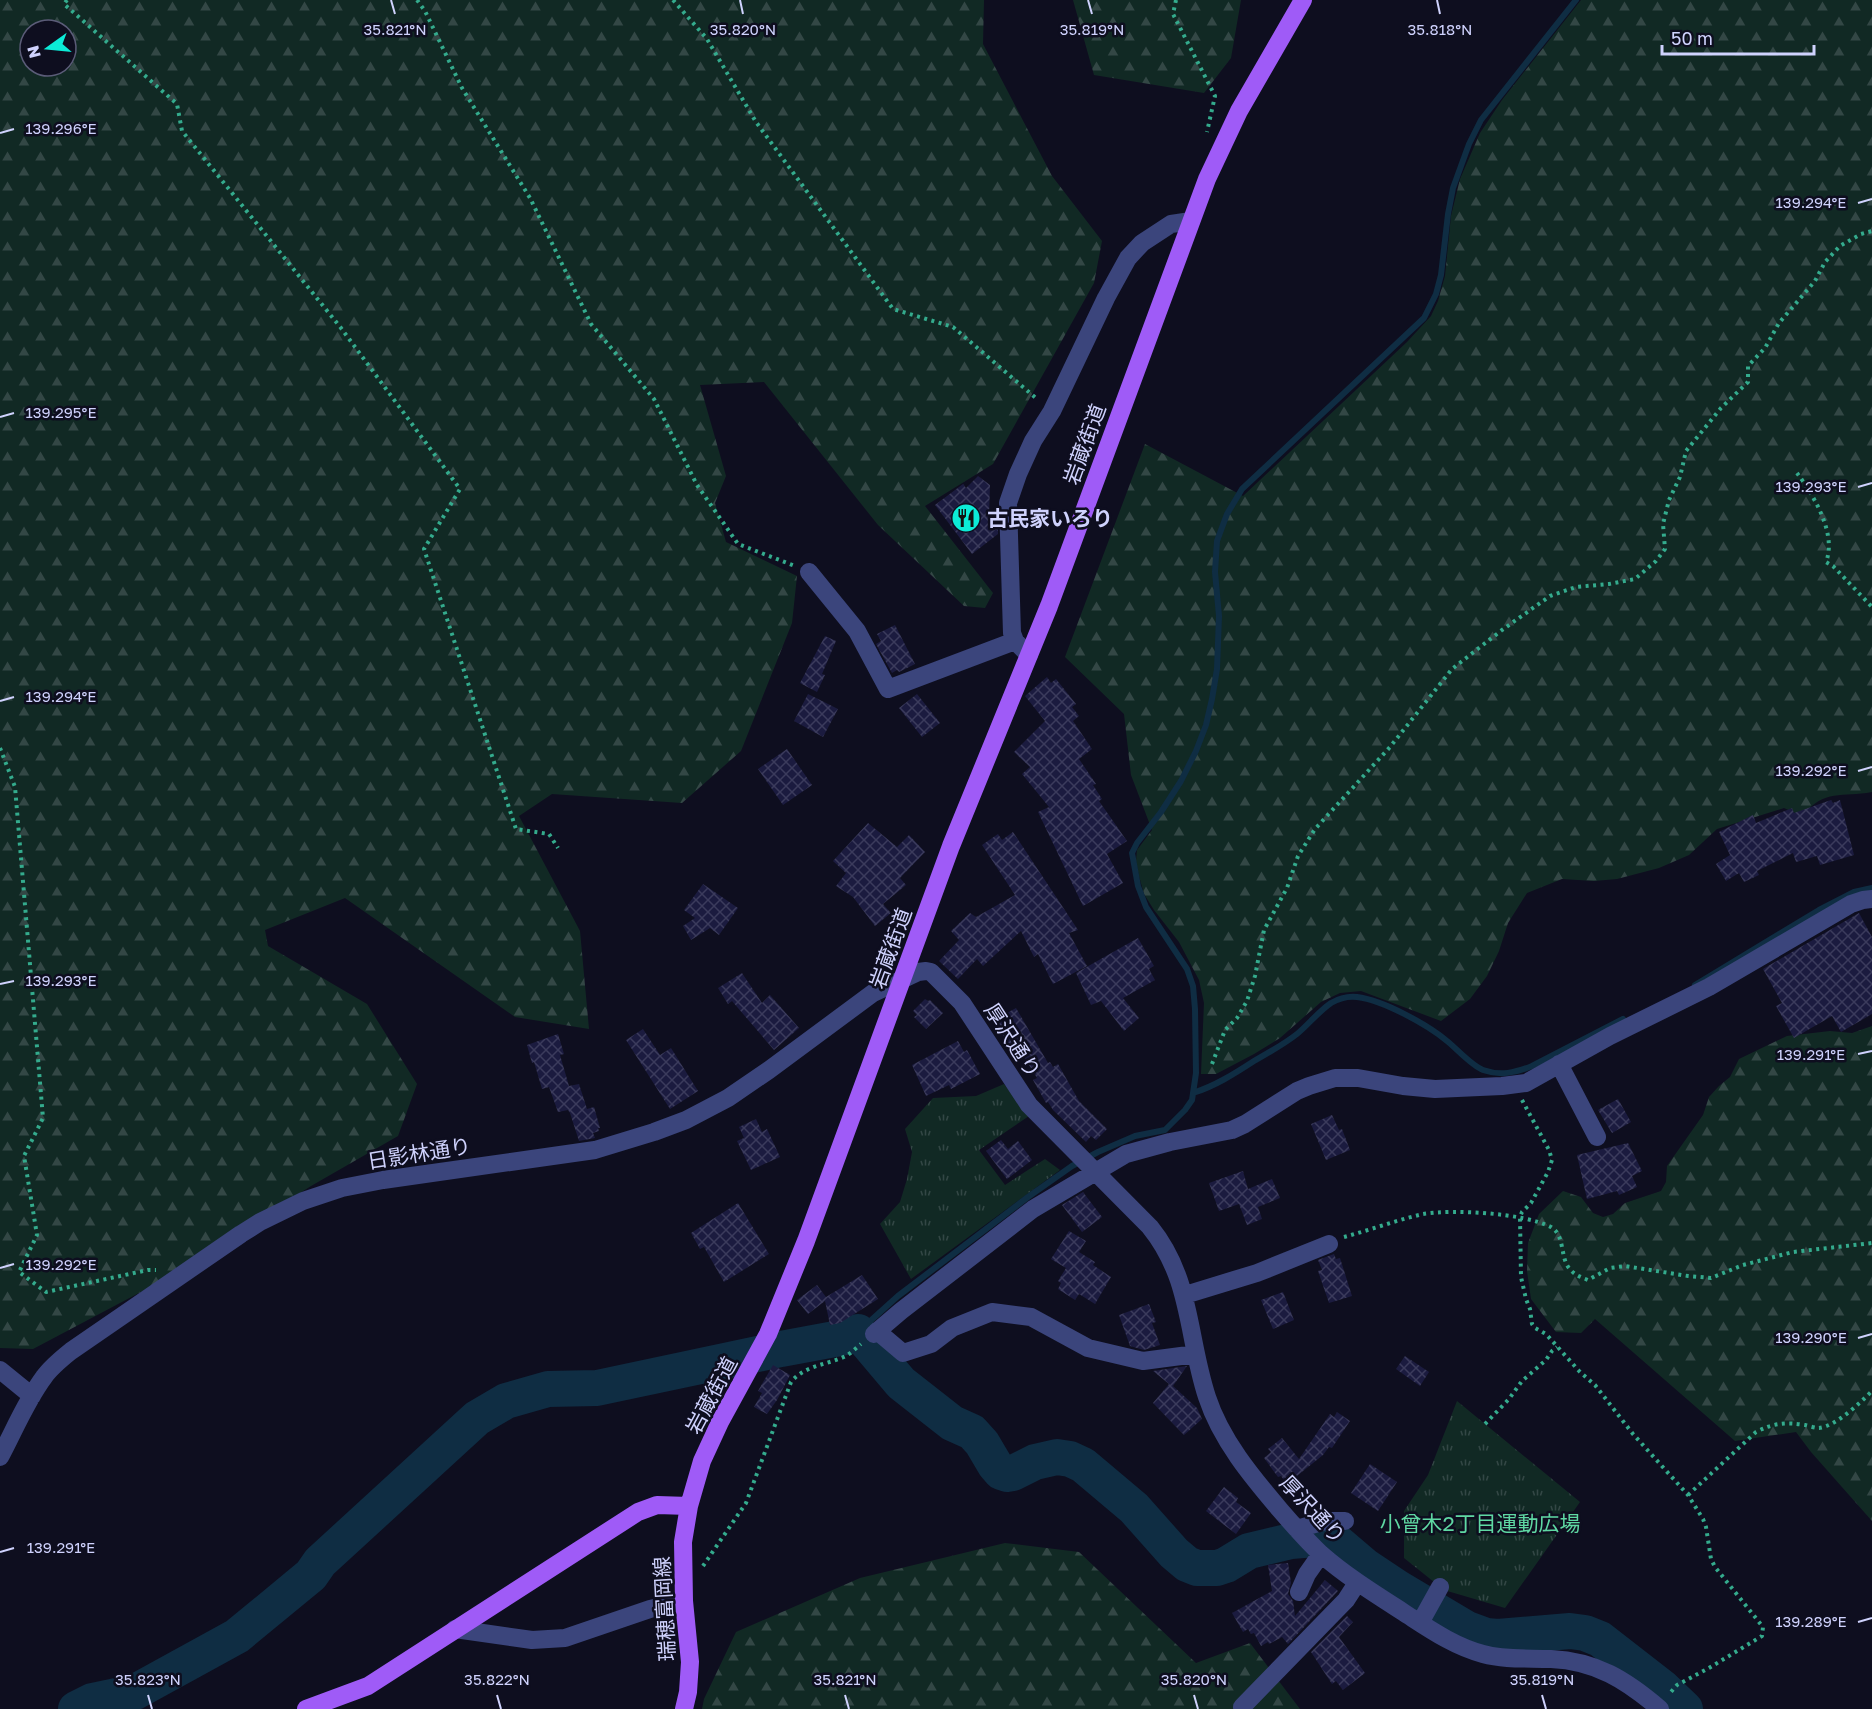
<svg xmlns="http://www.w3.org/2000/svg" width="1872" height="1709" font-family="'Golos Text','Noto Sans JP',sans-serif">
  <defs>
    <pattern id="forest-firs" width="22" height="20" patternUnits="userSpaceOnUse" patternTransform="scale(1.5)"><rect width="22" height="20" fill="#112924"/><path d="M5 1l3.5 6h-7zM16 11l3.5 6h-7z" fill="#334745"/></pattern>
    <pattern id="park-tufts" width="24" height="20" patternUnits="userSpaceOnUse" patternTransform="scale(1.5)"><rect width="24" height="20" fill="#112924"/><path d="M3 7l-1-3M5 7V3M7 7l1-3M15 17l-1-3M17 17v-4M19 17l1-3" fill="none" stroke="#334745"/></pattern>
    <pattern id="building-cross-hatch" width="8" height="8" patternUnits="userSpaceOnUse" patternTransform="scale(1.5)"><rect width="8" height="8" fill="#1b1b3f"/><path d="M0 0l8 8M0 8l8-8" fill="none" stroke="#3b3b5c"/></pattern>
  </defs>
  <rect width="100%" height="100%" fill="#0e0e1f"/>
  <path fill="url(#forest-firs)" fill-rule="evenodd" d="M0,0H984L983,44L1052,176L1102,241L1094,283L993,464L925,506L993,593L985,608L964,606L878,525L764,382L700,385L726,476L715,503L726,542L797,576L792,623L741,751L682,803L552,794L519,816L580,931L589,1029L515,1017L345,898L265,930L268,946L367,1004L417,1084L398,1136L311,1186L154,1285L33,1349L0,1348ZM30,30H66V66H30Z
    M1073,0H1241L1231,58L1204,93L1094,75Z
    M1581,0H1872V792C1841,798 1825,788 1802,816L1784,808L1717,829L1689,855L1659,868L1617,879L1594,881L1562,879L1527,893L1508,923L1499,951L1487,976L1470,999L1441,1021L1361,991L1340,993L1321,1002L1280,1038L1254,1054L1216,1074H1201L1204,1003L1199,980L1179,942L1154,910L1144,894L1139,876L1136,861L1137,850L1152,830L1131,775L1124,714L1065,657L1145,444L1243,496L1407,342L1431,316L1438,301L1445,276L1451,216L1460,179L1480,133L1502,100Z
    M1872,1026V1521L1811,1452L1796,1432L1735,1441L1595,1319L1581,1333L1556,1332L1531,1299L1527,1271L1528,1243L1539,1214L1563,1191L1581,1197L1593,1213L1603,1217L1613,1214L1625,1203L1661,1191L1666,1182L1667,1166L1703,1115L1709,1097L1719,1086L1730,1077L1739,1059L1787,1036L1830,1031L1852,1033Z
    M1005,1543L1079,1552L1196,1663L1250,1643L1300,1709H702L704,1699L736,1632L860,1578Z"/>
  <path fill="url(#park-tufts)" d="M1004,1084L1029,1116L979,1150L1005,1185L1045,1159L1060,1170L911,1279L880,1224L900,1202L907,1179L912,1152L905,1129L933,1098L976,1096Z
    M1457,1401L1580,1502L1505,1608L1444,1590L1404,1558V1511L1428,1475Z"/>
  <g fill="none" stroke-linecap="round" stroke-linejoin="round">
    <path stroke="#0f2d43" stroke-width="6" d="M1695,985L1819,910L1854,892L1872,888
      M1193,1093C1215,1086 1234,1074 1254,1061C1268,1053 1283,1045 1297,1034C1308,1025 1318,1012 1331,1003C1338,999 1348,996 1357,997C1383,1000 1428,1025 1447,1041C1457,1049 1472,1066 1483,1070C1500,1076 1515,1073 1532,1066L1623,1019
      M858,1332L898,1296L1028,1197L1072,1166L1098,1152L1135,1136L1165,1130L1185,1110L1192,1100L1196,1073L1195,1009L1193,986L1187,969L1146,907L1138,886L1132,853L1137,843L1161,812L1181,781L1196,751L1206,725L1212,699L1217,669L1219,616L1215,572L1217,541L1227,514L1242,489L1424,318L1436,294L1441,275L1448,214L1453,188L1469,144L1481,120L1576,0"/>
    <path stroke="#0f2d43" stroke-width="36" d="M76,1709L92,1701L135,1692L237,1636L311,1575L320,1562L477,1418L506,1401L548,1389L597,1388L781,1349L851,1336L858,1332L901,1383L952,1423L972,1432L982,1443L995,1465L1001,1472L1007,1474L1013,1473L1035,1462L1057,1457L1070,1459L1083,1465L1134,1508L1174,1553L1187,1564L1197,1568H1217L1226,1565L1249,1551L1291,1541L1328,1538L1338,1543L1365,1566L1398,1588L1467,1629L1486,1636L1498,1637L1570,1631L1585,1633L1600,1639L1663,1688L1685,1709"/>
  </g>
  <path fill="url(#building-cross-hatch)" d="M978,476L990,485L989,518L998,530V534L972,554L935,505L963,484L966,488Z
    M895,625L915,664L899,672L897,670L892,673L876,644L881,641L877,634Z
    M825,636L836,641L822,674L825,675L817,692L800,683Z
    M1047,677L1051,683L1056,679L1076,704L1072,707L1079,716L1073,721L1092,749L1079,759L1096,784L1093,785L1102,799L1099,801L1127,841L1107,854L1123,883L1083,906L1038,812L1049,807L1022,774L1030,767L1014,752L1045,721L1025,696Z
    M808,694L838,709L823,737L794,721Z
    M917,694L940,723L922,737L899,708Z
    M787,749L812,785L783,805L758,769Z
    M1831,800L1833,803L1840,800L1854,855L1820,865L1817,856L1796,862L1793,853L1757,871L1759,875L1744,882L1739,873L1726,881L1716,864L1730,855L1719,832L1753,815L1756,823L1792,808L1794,813Z
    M868,823L897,847L909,835L925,852L900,878L906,885L883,904L891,913L875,926L853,897L836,886L846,873L833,861Z
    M1013,832L1078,930L1069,933L1087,966L1053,984L1038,954L1034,957L1021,931L983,966L977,959L958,979L939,961L959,940L951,931L970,913L976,917L1015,895L982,845L998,834L1002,840Z
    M703,884L738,908L719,935L710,928L691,940L683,926L695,918L684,910Z
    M1859,913L1872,937V1014L1841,1032L1832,1016L1794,1038L1776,1006L1782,1003L1763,969Z
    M1138,938L1154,966L1149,969L1155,980L1123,998L1139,1018L1124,1031L1101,1001L1091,1005L1076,973Z
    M742,973L762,1003L770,995L799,1028L774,1050L732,1001L728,1004L718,988Z
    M925,999L928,1001L930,1000L943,1013L926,1029L914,1017L917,1015L913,1011Z
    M1016,1008L1048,1063L1050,1062L1053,1067L1058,1064L1079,1101L1107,1129L1096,1140L1091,1136L1086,1142L1053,1110L1048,1102L1046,1103L1033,1080L1037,1078L1019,1049L1015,1051L1013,1049H1011L994,1020Z
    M643,1029L660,1055L671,1048L698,1091L670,1109L626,1040Z
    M558,1034L564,1054L560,1055L569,1086L579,1084L587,1109L594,1107L600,1128H598L599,1131L593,1133L595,1138L579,1141L570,1113L568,1110L558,1112L549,1087L542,1089L534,1062L532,1063L527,1045Z
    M958,1041L964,1052L967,1050L980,1074L951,1089L949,1085L926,1096L912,1065Z
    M1618,1099L1631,1122L1612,1133L1598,1110Z
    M1332,1115L1339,1130L1342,1129L1350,1150L1326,1160L1311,1124Z
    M756,1119L762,1132L767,1129L780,1157L751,1170L737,1141L744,1138L739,1127Z
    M1001,1140L1008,1149L1018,1141L1032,1160L1007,1179L986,1151Z
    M1628,1143L1642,1171L1632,1176L1637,1187L1619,1195L1617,1191L1587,1199L1577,1155Z
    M1243,1171L1248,1189L1272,1179L1280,1198L1258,1207L1262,1219L1247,1225L1239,1204L1219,1211L1209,1183Z
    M1083,1192L1102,1217L1082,1232L1062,1205Z
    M738,1203L769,1254L724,1282L704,1247L700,1249L691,1233Z
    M1069,1231L1086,1241L1079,1252L1095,1262L1093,1265L1111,1277L1095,1304L1079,1294L1075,1300L1058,1289L1061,1283L1058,1281L1066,1268L1051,1259Z
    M1334,1254L1336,1259L1340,1258L1352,1296L1329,1303L1318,1271L1322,1270L1318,1260Z
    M862,1275L878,1299L840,1323L830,1325L825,1301L808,1314L797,1300L817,1285L826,1297Z
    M1283,1292L1294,1320L1273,1329L1261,1300Z
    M1149,1304L1156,1322L1152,1323L1160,1345L1144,1350L1130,1346L1119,1315Z
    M1405,1356L1429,1372L1420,1386L1396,1369Z
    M773,1365L790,1375L777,1400L767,1414L754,1407L762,1393L758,1391Z
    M1187,1366L1173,1386L1197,1408L1202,1419L1184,1435L1153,1403L1169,1384L1153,1371Z
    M1337,1412L1350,1421L1332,1448L1329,1447L1323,1455L1287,1484L1281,1476L1278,1477L1264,1458L1271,1452L1268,1449L1282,1438L1299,1459L1330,1414L1334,1417Z
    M1370,1464L1397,1482L1378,1511L1351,1493Z
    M1224,1487L1238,1498L1236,1502L1251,1513L1236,1534L1206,1511Z
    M1288,1563L1291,1583L1288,1594L1293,1601L1295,1616L1325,1580L1338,1591L1288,1644L1282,1637L1269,1644L1268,1642L1261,1646L1254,1633L1251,1634L1248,1629L1243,1632L1232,1613L1272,1591L1268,1565Z
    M1347,1616L1353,1622L1339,1637L1365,1673L1343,1690L1336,1681L1332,1684L1311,1652Z"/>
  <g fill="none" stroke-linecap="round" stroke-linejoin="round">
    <path stroke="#34ab8d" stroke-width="4" stroke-dasharray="3 4.5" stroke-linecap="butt" d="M67,0L64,4L177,104L182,131L341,328L460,489L424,549L516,829L549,834L558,848
      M417,0L425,11L462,88L530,198L591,324L654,399L697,485L738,544L795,566
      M673,0L707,39L756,122L893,309L953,327L1037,399
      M1176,0L1173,14L1215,96L1207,132
      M1797,473C1814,496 1837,534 1826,562L1833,566L1872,607
      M0,748L15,787L43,1118L24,1156L37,1235L19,1272L46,1292L148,1270H156
      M1212,1064L1225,1030L1237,1018L1247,1001L1255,976L1264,930L1287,888L1298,856L1315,829L1390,747L1452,669L1502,630L1550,596L1576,587L1609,584L1635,579L1656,561L1665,549L1663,524L1669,500L1680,477L1686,451L1721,408L1748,382V366L1765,348L1779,323L1815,281L1825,262L1840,246L1861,234L1872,231
      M1522,1100L1549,1150L1552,1160L1548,1172L1531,1203L1522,1212L1520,1217L1521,1277L1526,1299L1530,1309L1532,1324L1535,1328L1546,1334L1580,1372L1595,1385L1633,1434L1688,1495L1703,1519L1706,1527L1711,1559L1715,1567L1763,1627L1762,1636L1709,1668L1677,1685L1670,1693
      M1344,1237C1370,1230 1397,1220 1423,1214C1453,1209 1524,1213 1551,1227C1565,1235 1560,1257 1569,1268C1574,1275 1581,1277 1588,1280L1610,1268L1625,1266L1688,1276L1711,1278L1743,1265L1793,1252L1872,1243
      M1485,1424L1509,1399L1522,1381L1546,1360L1552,1351L1557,1347
      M1688,1495L1756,1432C1773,1423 1786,1422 1805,1425C1809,1426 1815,1428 1819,1428C1836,1426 1860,1403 1872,1391
      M703,1566L746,1503L791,1382C805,1365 827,1365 846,1356C851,1353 856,1348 861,1344"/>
    <path stroke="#3b457c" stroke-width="18" d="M809,572L857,631L888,689L1015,641
      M1029,655L1015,641L1012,633L1008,503L1018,474L1033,441L1052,411L1106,298L1128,258L1142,243L1171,224L1191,221
      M1559,1064L1597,1137
      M1185,1295L1257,1273L1329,1244
      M877,1331L903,1353L931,1344L952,1328L992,1312L1031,1317L1088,1348L1143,1361L1196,1354
      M874,1334L901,1311L1033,1209L1126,1154L1170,1142L1232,1130L1245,1124L1297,1091L1309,1086L1335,1078H1358L1403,1086L1435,1089L1502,1086L1526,1083L1610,1036L1709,987L1851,904L1863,900L1872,899
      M0,1370L32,1396
      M0,1457C14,1431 26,1401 44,1377C51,1367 61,1359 71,1351L241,1234L260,1222L303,1201L342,1188L383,1180L595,1150L654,1132L686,1120L728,1098L769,1070L873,993L918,972L926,971L931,972L962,1003L1029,1105L1150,1227C1192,1279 1187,1336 1207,1397C1221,1440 1252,1477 1281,1511C1294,1526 1307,1541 1321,1554C1346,1576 1375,1594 1403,1612C1428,1628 1453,1646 1483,1654C1505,1660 1528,1658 1551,1659C1596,1661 1626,1680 1660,1709
      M1297,1529L1325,1521H1345
      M1299,1592L1307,1574L1321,1554
      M1420,1623L1440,1587
      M455,1629L532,1640L565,1638L650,1609L684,1601
      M1242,1707L1346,1600L1357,1583"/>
    <path stroke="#9f5bf7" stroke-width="18" d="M306,1709L368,1686L638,1512L657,1505L689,1506
      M684,1709L688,1692L690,1662L684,1601L683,1542L689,1506L702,1461L720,1422L768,1334L806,1241L951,846L1049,606L1207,179L1239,111L1303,0"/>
  </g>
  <path fill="none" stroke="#cfd2fd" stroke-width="2" d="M391,0L395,14M740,0L743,14M1088,0L1092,14M1437,0L1440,14M0,133L14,129M1858,203L1872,199M0,417L14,413M1858,487L1872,483M0,701L14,697M1858,771L1872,767M0,984L14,981M1858,1054L1872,1051M0,1268L14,1264M1858,1338L1872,1334M0,1552L14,1548M1858,1622L1872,1618M148,1695L152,1709M497,1695L501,1709M845,1695L849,1709M1194,1695L1198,1709M1542,1695L1546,1709"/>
  <defs>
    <g id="restaurant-disc" transform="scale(1.5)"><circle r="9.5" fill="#0cebd7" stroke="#0e0e1f"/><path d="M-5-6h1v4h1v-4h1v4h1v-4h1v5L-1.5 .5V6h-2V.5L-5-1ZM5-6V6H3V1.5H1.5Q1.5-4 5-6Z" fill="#111"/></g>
  </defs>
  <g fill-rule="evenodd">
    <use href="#restaurant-disc" x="966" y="518"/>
  </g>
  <g text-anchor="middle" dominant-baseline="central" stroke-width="5" stroke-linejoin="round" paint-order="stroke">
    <g font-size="21" fill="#cfd2fd" stroke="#0e0e1f">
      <text transform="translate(1084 444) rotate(-70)">岩蔵街道</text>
      <text transform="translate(890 948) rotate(-70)">岩蔵街道</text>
      <text transform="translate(1013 1040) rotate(57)">厚沢通り</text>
      <text transform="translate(419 1153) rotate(-9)">日影林通り</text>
      <text transform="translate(711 1395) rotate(-62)">岩蔵街道</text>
      <text transform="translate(1313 1509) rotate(47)">厚沢通り</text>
      <text transform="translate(664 1609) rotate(-93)">瑞穂富岡線</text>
    </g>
    <g font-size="21" font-weight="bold" fill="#cfd2fd" stroke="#0e0e1f" text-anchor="start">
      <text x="987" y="518">古民家いろり</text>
    </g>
    <g font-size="21" fill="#5fd8a3" stroke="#0e0e1f">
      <text x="1480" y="1523">小曾木2丁目運動広場</text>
    </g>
  </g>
  <g font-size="15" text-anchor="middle" fill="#cfd2fd" stroke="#0e0e1f" stroke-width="5" stroke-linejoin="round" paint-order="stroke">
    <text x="395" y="35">35.821°N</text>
    <text x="743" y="35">35.820°N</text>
    <text x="1092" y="35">35.819°N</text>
    <text x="1440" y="35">35.818°N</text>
    <text x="61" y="134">139.296°E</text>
    <text x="1811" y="208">139.294°E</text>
    <text x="61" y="418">139.295°E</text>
    <text x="1811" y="492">139.293°E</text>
    <text x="61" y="702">139.294°E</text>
    <text x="1811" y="776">139.292°E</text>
    <text x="61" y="986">139.293°E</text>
    <text x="1811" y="1060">139.291°E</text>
    <text x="61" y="1270">139.292°E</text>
    <text x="1811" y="1343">139.290°E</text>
    <text x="61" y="1553">139.291°E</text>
    <text x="1811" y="1627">139.289°E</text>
    <text x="148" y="1685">35.823°N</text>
    <text x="497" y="1685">35.822°N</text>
    <text x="845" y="1685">35.821°N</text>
    <text x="1194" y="1685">35.820°N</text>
    <text x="1542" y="1685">35.819°N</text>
  </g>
  <g transform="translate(48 48) rotate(255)"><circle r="28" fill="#0e0e1f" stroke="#5b5c78" stroke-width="1.5"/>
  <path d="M0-4.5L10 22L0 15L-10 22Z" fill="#0cebd7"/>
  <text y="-9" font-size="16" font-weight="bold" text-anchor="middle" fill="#cfd2fd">N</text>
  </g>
  <path d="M1662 45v9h152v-9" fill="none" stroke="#cfd2fd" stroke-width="3"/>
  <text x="1671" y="45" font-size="18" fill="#cfd2fd" stroke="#0e0e1f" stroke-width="4.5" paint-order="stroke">50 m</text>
</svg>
